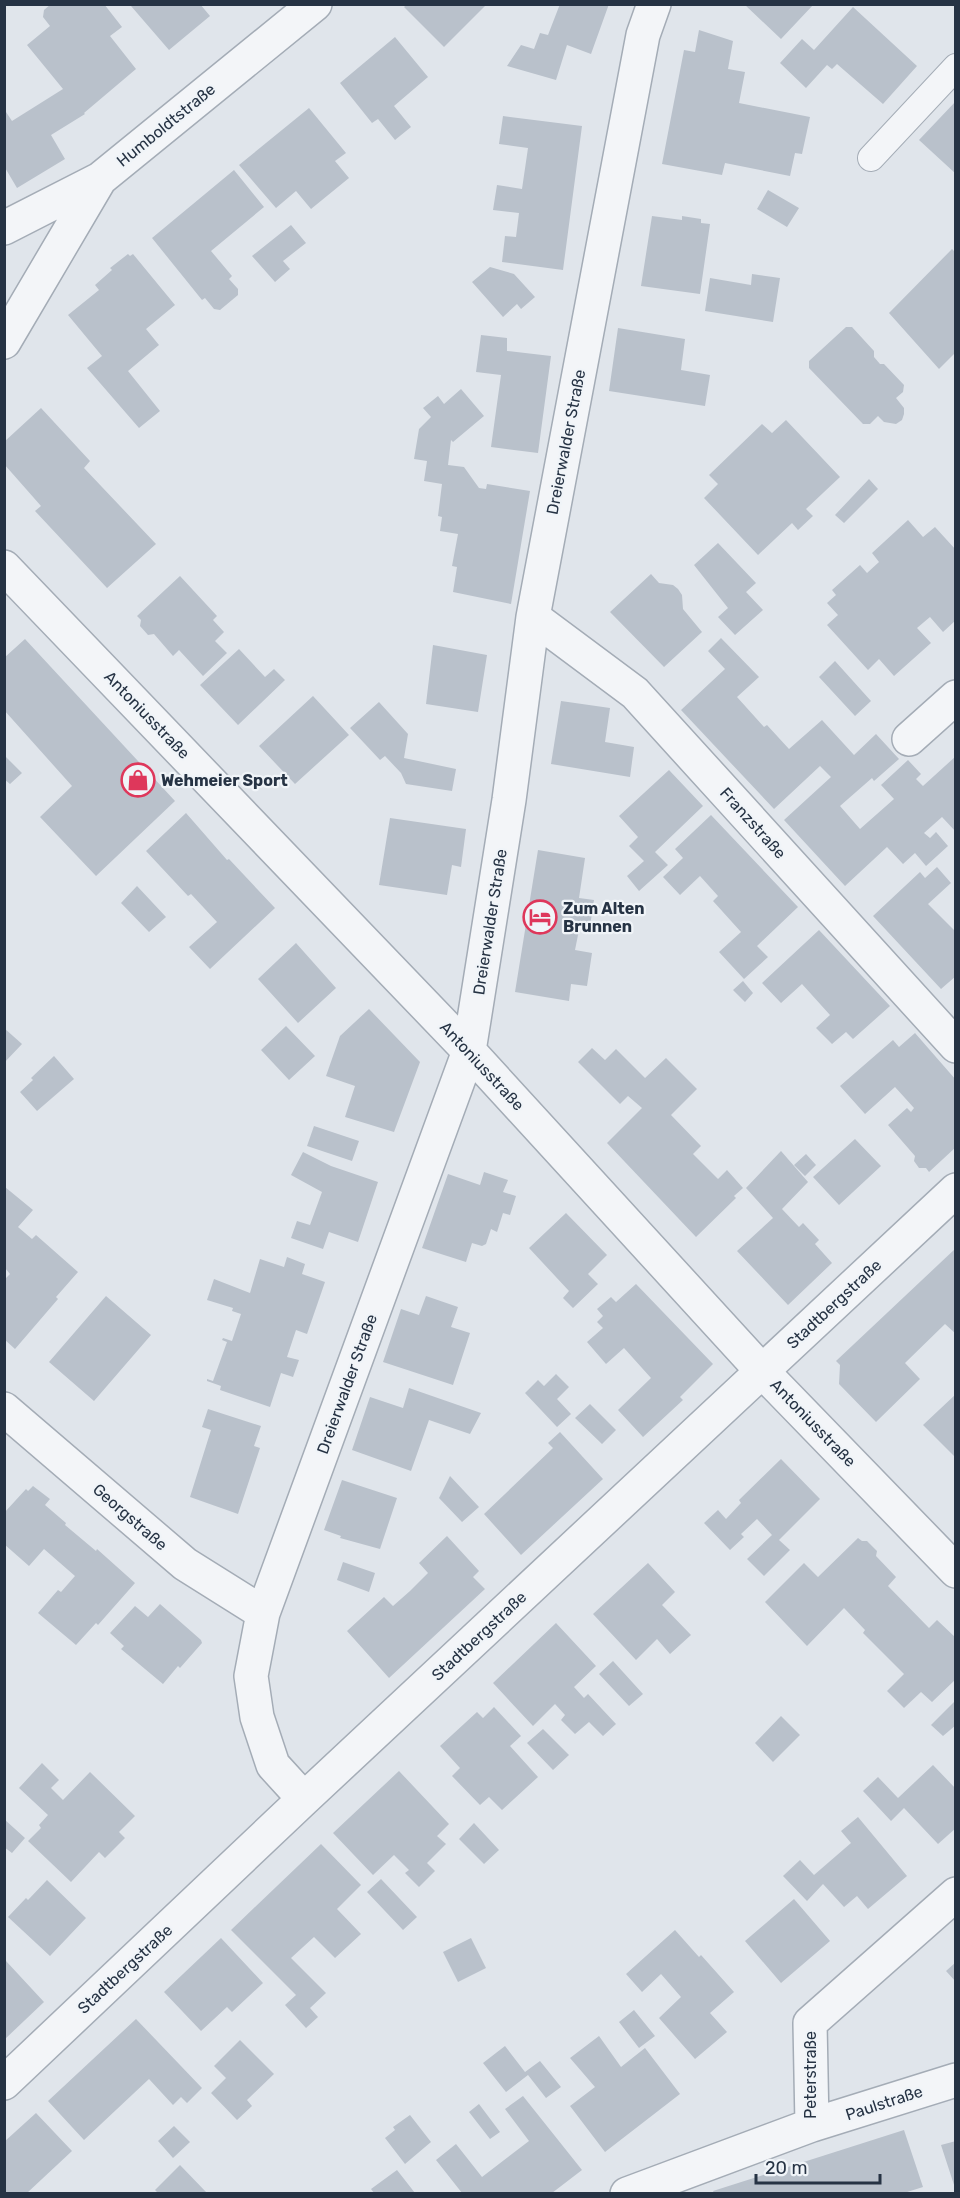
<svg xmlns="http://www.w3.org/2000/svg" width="960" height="2198" font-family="Rubik,sans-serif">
  <rect width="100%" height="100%" fill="#e0e5eb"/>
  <path fill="#b9c1cb" d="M51,4H104L122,27L110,36L136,69L84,113L85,114L51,135L65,159L17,188L4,166V109L12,121L63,89L27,45L50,26L43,17L44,10Z
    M133,4H200L210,16L169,50L131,6Z
    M407,4H487L444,47L404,7Z
    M560,4H609L591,54L567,45L556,80L507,66L521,45L534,49L540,33L548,35Z
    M744,4H814L781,39Z
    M853,7L917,66L883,104L837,64L832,69L827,65L806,88L780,63L802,39L814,50Z
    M699,30L733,41L728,69L745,72L739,103L810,117L802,154L795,153L790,176L725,163L722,175L662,164L684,50L695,52Z
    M395,37L428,77L394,106L411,127L395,140L378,119L372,123L340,83Z
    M956,101V174L919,140Z
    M309,108L346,153L335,161L349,178L311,209L296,191L276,208L239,165Z
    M503,116L582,126L563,270L502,262L505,236L516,237L519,213L493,210L497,185L522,189L528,148L499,144Z
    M234,170L264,207L211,251L232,276L229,279L238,289V295L220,310L214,309L205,298L202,300L152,238Z
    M768,190L799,208L787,227L757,209Z
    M652,216L682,220V216L701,219V223L710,224L700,294L641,286Z
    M291,225L306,243L283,261L290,269L275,282L252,256Z
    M952,249L956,253V352L939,369L889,313Z
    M128,254L130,256L133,254L175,305L146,329L159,345L128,371L160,411L139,428L87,368L102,356L68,315L99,290L95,285L112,270L110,268Z
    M490,267L514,274L535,297L521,309L517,304L503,317L472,282Z
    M752,274L780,278L773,322L705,311L710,278L751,285Z
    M846,327H852L874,351V357L880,364H884L904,385L903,392L896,398L904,408V414L902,420L896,424L884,422L878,416L870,424H863L809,368V361Z
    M618,328L685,339L681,370L710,375L705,406L609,391Z
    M481,335L507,338V351L551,356L538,453L491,447L501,375L476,372Z
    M461,389L484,416L453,442L451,440L448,465L464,467L479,488L486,489L487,484L530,491L511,604L453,592L457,567L452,566L458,534L440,531L442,517L438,516L442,484L424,481L427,461L414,459L419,429L431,417L423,408L438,396L444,404Z
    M41,408L90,461L84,468L156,544L107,588L35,511L41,506L4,464V442Z
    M786,420L840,477L806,509L813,516L798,530L792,523L758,555L704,498L718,484L709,475L762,424L772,433Z
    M869,479L878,489L844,523L835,515Z
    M908,520L923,537L935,527L956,550V620L943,632L930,617L917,628L931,643L894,676L879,659L868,670L827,625L838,615L827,603L836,595L832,590L860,565L867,573L879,562L872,553Z
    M718,543L756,583L746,592L763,610L735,635L718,617L728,608L694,565Z
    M651,574L659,583L673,585L678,589L682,595L683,609L702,632L664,667L610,612Z
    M180,576L217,616L213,620L224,632L215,641L227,653L203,676L179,650L173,656L154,634L148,635L140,626L141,620L137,616Z
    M721,638L759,677L737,697L764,727L767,725L789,749L822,720L854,755L876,734L899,759L874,781L872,778L840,806L860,829L894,799L881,785L908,760L921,774L916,779L923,786L956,756V832L942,817L924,833L930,838L936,832L948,846L926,866L915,853L903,864L887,847L845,886L784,820L831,777L820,766L774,809L681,710L725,669L708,651Z
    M25,639L175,801L96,876L40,817L72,786L4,710V658Z
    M433,645L487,655L478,712L426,704Z
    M239,649L265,677L274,669L285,680L238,725L200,685Z
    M835,661L871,701L855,716L819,677Z
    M313,696L349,735L295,784L259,746Z
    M561,701L610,708L605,742L634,747L630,777L551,764Z
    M379,702L408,734L404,758L456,769L452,791L406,784L401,773L385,756L380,760L350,728Z
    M4,755L22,773L10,784L4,779Z
    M669,770L703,806L655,852L668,865L639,891L627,876L644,861L629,846L638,837L619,816Z
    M186,813L227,860L229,859L275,908L210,969L189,947L217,922L191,894L188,896L146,851Z
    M711,815L798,907L757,946L768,957L744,979L719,952L741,932L713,901L718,896L700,876L680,895L663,877L683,858L675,849Z
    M390,818L466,829L461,867L452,865L447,895L379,885Z
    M538,850L585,858L579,898L594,900L590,926L580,925L575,950L592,953L587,986L571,984L569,1001L515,992Z
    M937,867L951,883L928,904L956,932V976L941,989L873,916L920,872L925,878Z
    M137,886L166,917L149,932L121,903Z
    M819,930L890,1006L853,1039L846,1032L832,1044L816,1028L830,1015L802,984L781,1003L762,983Z
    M296,943L336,988L298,1023L258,979Z
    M743,981L753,993L745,1002L733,990Z
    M369,1009L420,1062L394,1132L345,1117L355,1086L326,1076L340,1036Z
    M286,1026L315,1056L289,1080L261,1050Z
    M4,1028L22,1044L4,1063Z
    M915,1033L956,1080V1147L929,1172L926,1168H919L914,1161L915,1156L888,1125L907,1108L911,1112L914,1108L895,1087L865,1114L840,1086L893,1040L899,1047Z
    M592,1048L605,1060L616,1049L645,1078L666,1058L697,1089L671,1115L701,1146L693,1154L718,1179L727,1170L743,1188L734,1196L736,1198L696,1237L607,1143L642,1108L628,1096L620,1104L578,1062Z
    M54,1056L74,1079L37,1111L20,1092L33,1080L31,1078Z
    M314,1126L359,1141L352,1161L307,1146Z
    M855,1139L881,1166L839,1205L813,1177Z
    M781,1151L808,1182L782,1209L799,1227L803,1223L819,1240L815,1244L832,1263L788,1305L737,1251L773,1218L746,1188Z
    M303,1152L331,1166L378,1182L358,1242L329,1232L323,1249L291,1238L297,1221L310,1225L322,1192L291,1175Z
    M806,1154L816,1165L805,1176L794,1165Z
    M484,1172L508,1180L503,1192L516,1196L510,1215L503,1213L497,1232L491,1229L486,1244L482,1246L472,1243L466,1262L422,1248L448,1174L480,1185Z
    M5,1187L33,1210L18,1227L32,1239L36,1235L78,1272L56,1297L58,1299L15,1349L4,1339V1280L10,1274L5,1268Z
    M566,1213L607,1255L588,1274L598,1284L573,1308L563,1298L569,1291L529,1248Z
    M956,1248V1334L945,1324L905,1363L920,1379L876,1422L839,1384L840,1365L836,1361Z
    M287,1257L305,1264L302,1274L325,1282L307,1334L296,1330L287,1357L299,1360L293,1377L281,1373L270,1407L220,1390L221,1386L207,1381V1379L213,1381L227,1342L222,1340L223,1338L232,1341L241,1314L232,1311L233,1308L207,1300L214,1279L250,1293L260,1259L284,1267Z
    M636,1284L713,1364L680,1397L683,1400L643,1437L618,1410L651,1378L624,1348L606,1364L587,1342L603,1328L597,1322L603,1316L597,1309L611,1297L616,1302Z
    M106,1296L151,1335L94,1401L49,1362Z
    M426,1296L458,1307L451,1327L470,1333L453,1385L383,1362L401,1309L419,1315Z
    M556,1374L569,1387L557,1399L571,1414L557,1427L525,1393L538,1380L544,1386Z
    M409,1388L481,1413L470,1434L429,1420L411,1471L352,1450L370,1397L403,1408Z
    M956,1394V1458L923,1425Z
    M590,1404L616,1430L602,1444L575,1418Z
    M208,1409L261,1426L254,1446L260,1448L238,1514L190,1497L211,1430L202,1427Z
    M560,1432L603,1479L521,1555L484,1514L553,1448L548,1443Z
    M781,1459L820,1499L779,1540L790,1550L764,1576L747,1559L772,1535L757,1519L741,1534L744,1537L730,1550L704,1523L718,1510L726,1519L741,1503L739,1500Z
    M450,1476L479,1507L462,1522L439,1498Z
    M342,1480L397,1498L380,1549L340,1538L341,1536L324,1530Z
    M33,1486L50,1499L45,1505L66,1523L65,1525L96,1551L97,1549L135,1583L98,1625L96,1623L76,1645L38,1613L58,1590L61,1592L75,1576L44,1549L29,1566L4,1544V1513L26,1489L28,1491Z
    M447,1536L479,1571L473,1577L485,1589L389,1678L347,1631L384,1597L393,1606L410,1591L428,1573L419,1563Z
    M858,1538L862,1541H867L877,1551L876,1556L896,1577L888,1586L929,1628L937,1620L956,1638V1679L932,1702L921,1692L904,1708L887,1691L904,1674L863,1633L865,1630L844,1608L807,1646L765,1602L804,1563L818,1577Z
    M343,1562L375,1573L369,1592L337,1580Z
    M648,1563L675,1592L662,1605L691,1635L670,1654L657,1639L636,1660L593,1614Z
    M160,1604L201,1640L202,1643L180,1668L178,1666L163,1684L121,1649L124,1646L110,1633L135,1606L148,1617Z
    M556,1623L596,1666L574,1687L584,1698L588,1694L616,1724L603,1736L589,1722L575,1734L561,1720L565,1715L555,1704L533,1726L493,1683Z
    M613,1661L643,1694L629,1706L599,1674Z
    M954,1702L956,1725L943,1736L931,1725Z
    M494,1707L521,1736L510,1746L538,1777L502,1810L489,1797L480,1805L452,1776L460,1768L440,1746L477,1712L483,1718Z
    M781,1716L800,1735L773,1762L755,1743Z
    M543,1729L569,1755L553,1770L527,1743Z
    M42,1763L59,1780L51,1788L63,1800L90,1772L135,1816L119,1832L125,1838L105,1858L99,1852L71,1882L28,1841L41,1828L39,1825L48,1815L19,1788Z
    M933,1765L956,1789V1828L938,1844L904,1808L891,1821L863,1791L878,1777L898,1798Z
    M399,1771L449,1824L437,1836L446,1844L427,1863L435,1871L419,1887L405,1873L409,1870L394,1855L373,1875L333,1833Z
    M858,1817L907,1876L868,1909L857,1896L844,1907L823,1884L807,1901L783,1876L800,1860L814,1875L851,1843L841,1831Z
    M4,1819L25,1838L12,1853L4,1847Z
    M474,1823L499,1850L484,1864L459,1839Z
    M321,1844L361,1885L337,1909L361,1934L335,1958L314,1937L291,1958L326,1993L310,2008L318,2017L306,2028L285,2005L296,1995L231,1930Z
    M381,1879L417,1917L403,1930L367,1892Z
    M47,1880L86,1918L50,1956L8,1917L26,1898L28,1900Z
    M794,1899L830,1941L781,1983L745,1941Z
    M675,1930L699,1957L701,1955L734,1992L710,2013L727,2032L695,2059L659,2018L681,1997L661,1974L642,1992L626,1974Z
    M221,1938L263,1983L232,2012L227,2007L201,2031L164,1992Z
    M471,1938L486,1968L458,1982L443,1952Z
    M6,1961L44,2002L4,2040V1962Z
    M956,1962V1982L946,1971Z
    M634,2010L655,2036L639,2048L619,2022Z
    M136,2019L202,2088L187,2103L181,2097L173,2105L149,2079L84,2140L48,2101Z
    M599,2036L621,2067L645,2048L680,2094L605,2152L570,2106L595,2087L570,2058Z
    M240,2040L274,2074L247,2100L252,2106L237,2120L211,2093L226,2078L214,2066Z
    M505,2046L525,2072L540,2061L561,2087L546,2098L528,2075L506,2092L483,2063Z
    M523,2096L582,2170L552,2193H462L436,2160L456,2144L482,2177L529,2141L505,2109Z
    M479,2104L500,2132L490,2139L469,2112Z
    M36,2113L72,2151L27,2193H4V2142Z
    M410,2115L431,2142L405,2164L385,2138L395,2130L393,2127Z
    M174,2126L190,2142L173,2158L158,2141Z
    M904,2130L923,2187L904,2193H714L713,2191Z
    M956,2141V2188H955L941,2145Z
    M180,2165L207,2193H158L155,2190Z
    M397,2170L415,2193H374L371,2189Z"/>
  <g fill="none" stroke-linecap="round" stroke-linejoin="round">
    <g stroke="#a4acb6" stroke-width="28">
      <path id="service" d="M871,158L956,67"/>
    </g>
    <g stroke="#a4acb6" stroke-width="36">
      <path id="minor" d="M4,228L100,179L315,4
        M4,342L100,179
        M4,567L469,1051L762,1371L956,1571
        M533,617L635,693L956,1046
        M909,739L956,697
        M4,1409L185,1564L263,1613
        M304,1799L273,1765L257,1717L251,1676L263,1613L469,1051L509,800L533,617L643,35L654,4
        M4,2083L304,1799L956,1190
        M812,2125L810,2023L956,1894
        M627,2194L812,2125L956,2080"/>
    </g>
    <use href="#service" stroke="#f3f5f8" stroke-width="26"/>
    <use href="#minor" stroke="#f3f5f8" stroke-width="33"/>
  </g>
  <defs>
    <g id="shop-ring" transform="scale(1.725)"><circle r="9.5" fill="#f0f4f8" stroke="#de375b" stroke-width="1.5"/><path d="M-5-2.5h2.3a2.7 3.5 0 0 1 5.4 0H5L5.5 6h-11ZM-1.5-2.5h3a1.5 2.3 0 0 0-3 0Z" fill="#de375b"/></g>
    <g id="hotel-ring" transform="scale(1.725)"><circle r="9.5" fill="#f0f4f8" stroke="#de375b" stroke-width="1.5"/><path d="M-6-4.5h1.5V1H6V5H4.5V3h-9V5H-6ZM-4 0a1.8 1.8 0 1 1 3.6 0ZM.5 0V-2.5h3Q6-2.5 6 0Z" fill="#de375b"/></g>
  </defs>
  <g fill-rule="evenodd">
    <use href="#shop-ring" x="138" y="780"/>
    <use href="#hotel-ring" x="540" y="917"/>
  </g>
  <g text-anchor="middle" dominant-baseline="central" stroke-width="4.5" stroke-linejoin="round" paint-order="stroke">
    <g font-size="16" fill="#263344" stroke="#f0f4f8">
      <text transform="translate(166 125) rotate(-39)">Humboldtstraße</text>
      <text transform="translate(566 442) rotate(-79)">Dreierwalder Straße</text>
      <text transform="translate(147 715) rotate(46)">Antoniusstraße</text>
      <text transform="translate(753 823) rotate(48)">Franzstraße</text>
      <text transform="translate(490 922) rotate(-81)">Dreierwalder Straße</text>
      <text transform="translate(482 1066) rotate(47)">Antoniusstraße</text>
      <text transform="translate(834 1304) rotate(-43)">Stadtbergstraße</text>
      <text transform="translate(347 1384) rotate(-70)">Dreierwalder Straße</text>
      <text transform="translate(813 1423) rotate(46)">Antoniusstraße</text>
      <text transform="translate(130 1517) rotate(41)">Georgstraße</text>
      <text transform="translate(479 1636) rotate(-43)">Stadtbergstraße</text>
      <text transform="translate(125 1969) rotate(-43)">Stadtbergstraße</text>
      <text transform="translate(810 2075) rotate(-90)">Peterstraße</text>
      <text transform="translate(884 2103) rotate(-18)">Paulstraße</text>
    </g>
    <g font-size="16" font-weight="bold" fill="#263344" stroke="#f0f4f8" text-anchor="start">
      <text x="161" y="780">Wehmeier Sport</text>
      <text x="563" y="908">Zum Alten<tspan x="563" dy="18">Brunnen</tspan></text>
    </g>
  </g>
  <rect width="960" height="2198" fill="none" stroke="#263344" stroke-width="12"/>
  <path d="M756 2174v9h124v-9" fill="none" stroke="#263344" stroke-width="3"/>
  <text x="765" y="2174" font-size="18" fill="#263344" stroke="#f0f4f8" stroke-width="4.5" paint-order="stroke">20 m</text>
</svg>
